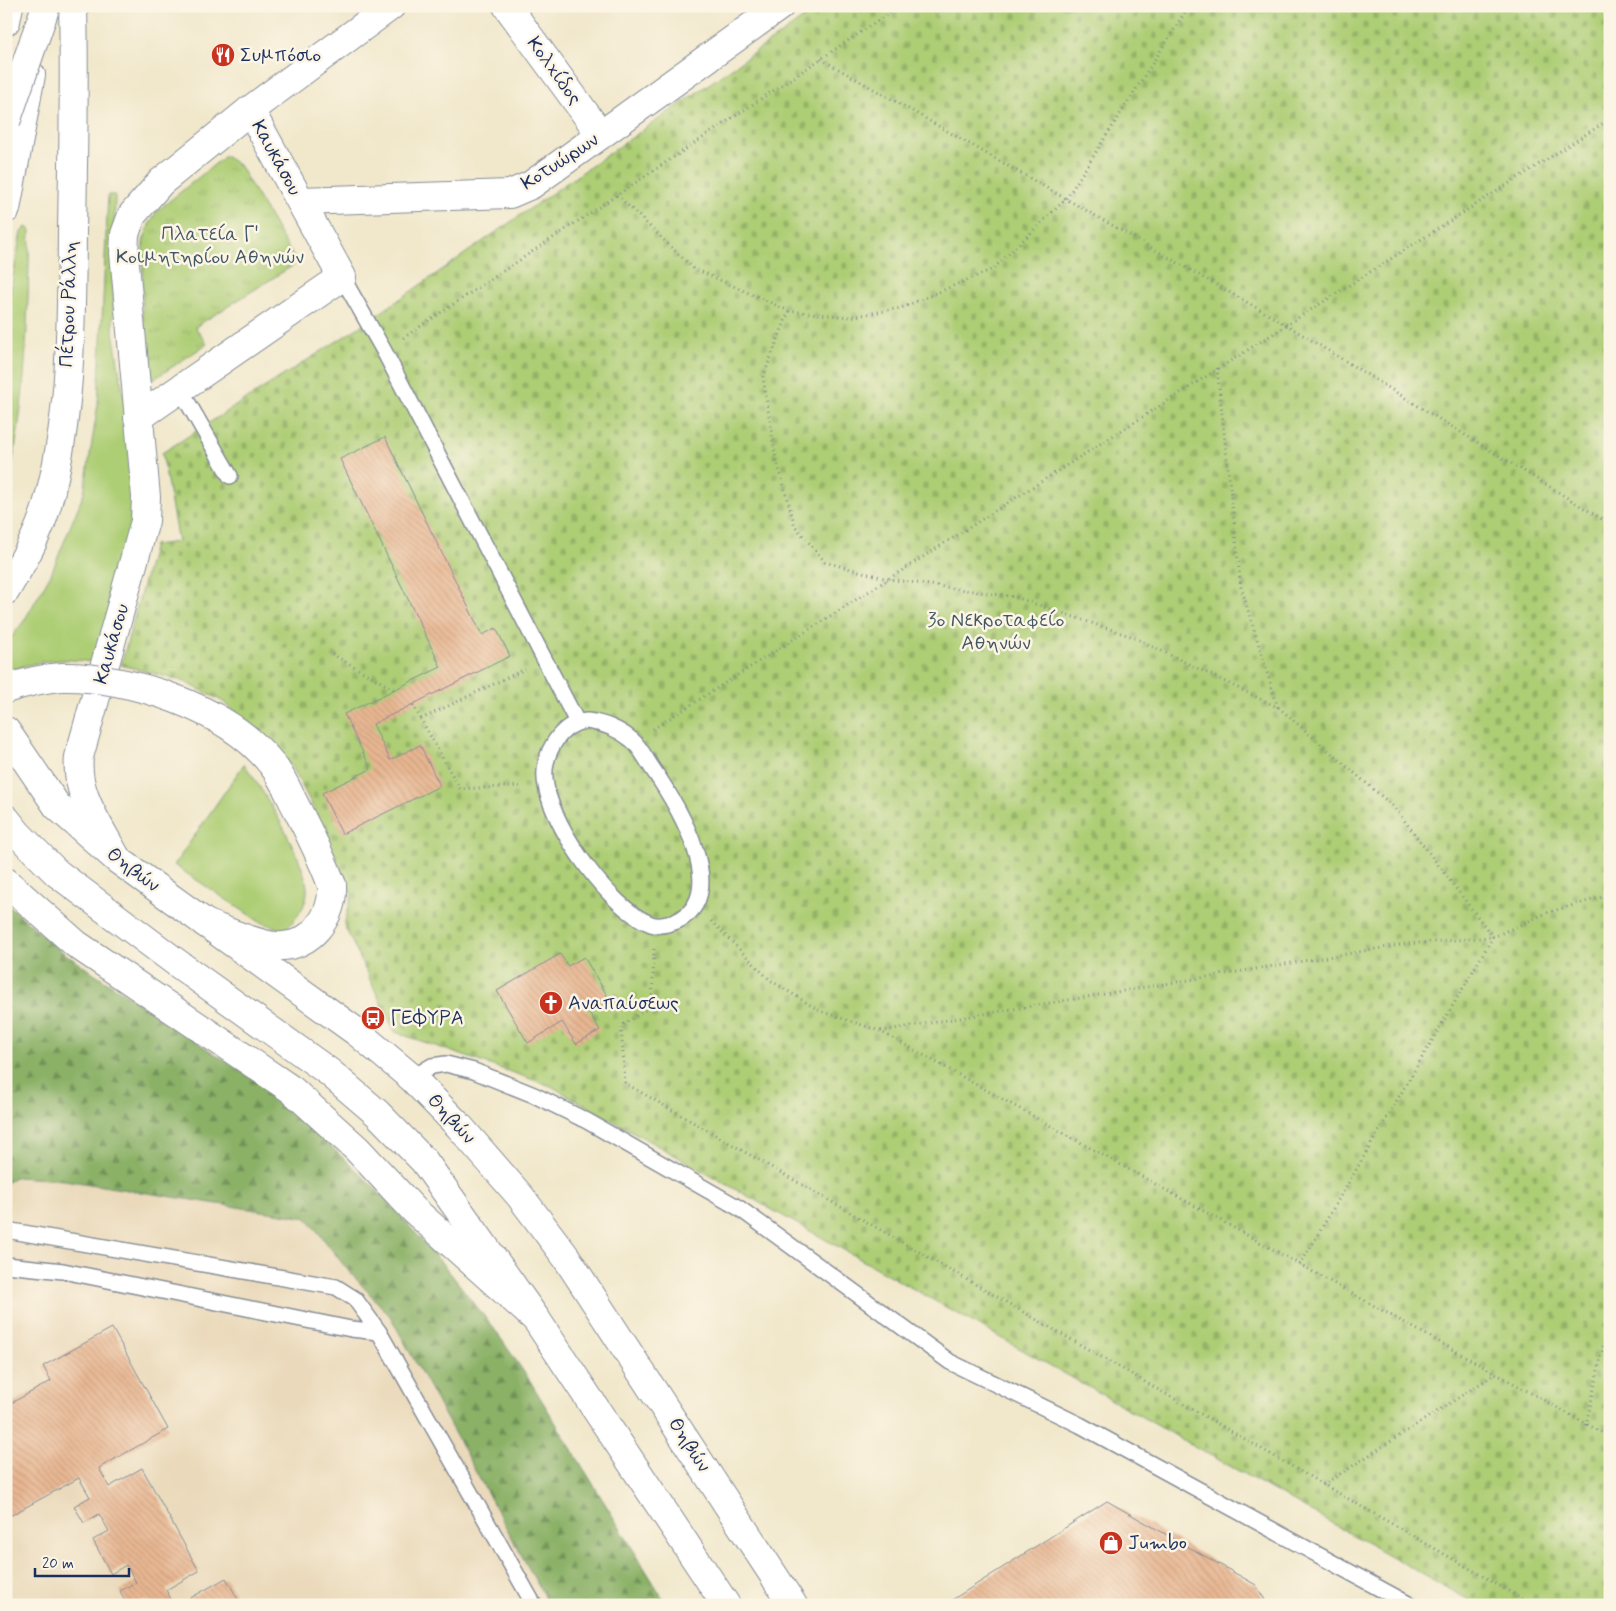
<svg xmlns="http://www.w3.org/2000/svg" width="1616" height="1611" font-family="Mynerve,sans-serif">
  <defs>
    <pattern id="forest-firs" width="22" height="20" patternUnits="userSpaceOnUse" patternTransform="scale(1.25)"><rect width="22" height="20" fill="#8ab166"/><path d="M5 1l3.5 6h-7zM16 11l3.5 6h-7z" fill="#709057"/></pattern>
    <pattern id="cemetery-stones" width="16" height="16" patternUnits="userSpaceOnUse" patternTransform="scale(1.25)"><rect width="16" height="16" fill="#adce75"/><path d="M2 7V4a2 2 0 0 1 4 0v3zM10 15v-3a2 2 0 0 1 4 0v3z" fill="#94b168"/></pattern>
    <pattern id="park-tufts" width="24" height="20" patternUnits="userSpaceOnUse" patternTransform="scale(1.25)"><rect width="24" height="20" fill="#adce75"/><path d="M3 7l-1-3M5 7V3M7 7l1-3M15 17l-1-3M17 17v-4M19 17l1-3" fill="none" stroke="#94b168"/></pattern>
    <pattern id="building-back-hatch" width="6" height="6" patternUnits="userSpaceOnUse" patternTransform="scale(1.25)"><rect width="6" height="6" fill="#e8b691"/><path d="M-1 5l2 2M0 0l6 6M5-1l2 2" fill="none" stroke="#c69d7f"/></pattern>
  </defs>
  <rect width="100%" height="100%" fill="#fcf5e5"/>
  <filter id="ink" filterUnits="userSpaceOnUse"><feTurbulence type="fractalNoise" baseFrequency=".02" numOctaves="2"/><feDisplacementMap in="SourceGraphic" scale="10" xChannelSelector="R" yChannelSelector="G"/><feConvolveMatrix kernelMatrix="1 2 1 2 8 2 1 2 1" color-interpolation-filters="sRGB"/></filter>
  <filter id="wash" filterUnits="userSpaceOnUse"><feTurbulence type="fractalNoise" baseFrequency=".0096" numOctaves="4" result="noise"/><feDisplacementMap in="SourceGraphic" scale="20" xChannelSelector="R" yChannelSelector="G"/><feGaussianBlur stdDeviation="1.12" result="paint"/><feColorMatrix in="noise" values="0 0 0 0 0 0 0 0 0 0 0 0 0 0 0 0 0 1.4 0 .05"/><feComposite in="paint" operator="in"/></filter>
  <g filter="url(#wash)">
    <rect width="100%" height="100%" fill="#f1e8cc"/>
    <path fill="#ead9ba" d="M6,903L61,951L190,1037L294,1111L391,1205L447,1269L495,1330L530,1381L667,1605H6Z"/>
    <path fill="#adce75" stroke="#647e6a" d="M108,195H115L113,332L127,417L134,492L131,533L95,663C63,656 37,662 6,671V644L24,621L51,574L84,493L98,404Z
      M26,227L30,230C27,317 28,405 6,490V318L18,249L21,232Z
      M244,764C263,790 304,857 307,888C308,905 296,920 284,930L260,922L174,865Z"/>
    <path fill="url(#forest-firs)" stroke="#527062" d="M6,903L61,951L272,1092L365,1178L391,1205L447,1269L495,1330L530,1381L667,1605H549L390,1316L346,1268L307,1218L64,1180L15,1177L6,1183Z"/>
    <path fill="url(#cemetery-stones)" stroke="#647e6a" d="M821,6H1610V1605H1478L551,1086L395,1032L344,925L352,895L311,803L292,767L261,732L222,701L183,681L121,665L154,545L178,542L162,453L367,322Z"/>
    <path fill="url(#park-tufts)" stroke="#647e6a" d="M225,156L239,165L297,263L195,327L207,344L154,379L142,362L143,242L149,225L157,211Z"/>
    <g id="blocks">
      <path fill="url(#building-back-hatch)" d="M385,437L482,635L496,628L510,656L373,724L390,760L420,745L440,786L342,834L322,793L371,769L344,714L441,667L340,459Z
        M560,954L568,966L584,957L608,997L587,1009L600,1030L576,1044L562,1022L528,1043L497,991Z
        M112,1328L168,1429L99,1468L109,1487L142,1468L199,1571L166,1590L174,1605H149L146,1600L138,1605H127L120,1591L136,1582L126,1565L111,1574L93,1540L109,1531L99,1514L84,1523L74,1506L90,1497L79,1478L6,1518V1406L51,1381L43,1366Z
        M1107,1501L1256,1585L1268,1605H944Z
        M226,1578L241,1605H178Z"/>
    </g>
  </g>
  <g filter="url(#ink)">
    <use href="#blocks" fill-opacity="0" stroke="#868c95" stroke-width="1"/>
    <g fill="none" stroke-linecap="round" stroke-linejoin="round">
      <g stroke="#868c95" stroke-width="18">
        <path id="service" d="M342,277L384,351L577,722
          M180,389L230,476
          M587,721C603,723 620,730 632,740C640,747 646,759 652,768C674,800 734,894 677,921C669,924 659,927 651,924C610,909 554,829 546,786C543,771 546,756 554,743C562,730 573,722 587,721Z
          M412,1078L432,1066L446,1064L474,1071L534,1095L587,1121L739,1208L950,1362L1080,1425L1410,1605
          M6,1230L336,1287L355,1299L379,1332L534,1605
          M6,1265L63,1271L351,1329L379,1332"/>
      </g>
      <g stroke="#868c95" stroke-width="30">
        <path id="minor" d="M507,6L601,135
          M300,201L510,194L531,185L780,6
          M138,418L342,277L250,110"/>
      </g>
      <g stroke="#868c95" stroke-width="30">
        <path id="tertiary" d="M116,857C99,825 75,794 79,757L145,521L146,497L124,253L125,234L132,215L161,182L250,110L391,6"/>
      </g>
      <g stroke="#868c95" stroke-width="30">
        <path id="secondary" d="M6,731L57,806L118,860L358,1033L412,1078L459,1126L520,1196L566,1257L793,1605
          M6,819L18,834L57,873L177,963L329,1072L377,1113L424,1161L536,1319L726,1605"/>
      </g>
      <g stroke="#868c95" stroke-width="30">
        <path id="primary" d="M6,21L9,6
          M6,209L31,75
          M6,590C22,563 39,535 47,505C72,418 71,323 72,234C73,158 75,82 73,6
          M6,882L76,944L292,1090L357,1149L414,1210L536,1319
          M205,923C224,930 257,945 276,946C310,949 334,916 332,885"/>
      </g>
      <path stroke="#868c95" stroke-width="3" stroke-dasharray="1 4" stroke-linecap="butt" d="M821,59L1285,324L1610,524
        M617,195L693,268L789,311L850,317L901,308L993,269L1066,199L1189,6
        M789,311L763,377L775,454L795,526L825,562L888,579L1015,597L1133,637L1279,708L1394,807L1493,937
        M403,338L900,6
        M1217,368L1241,587L1278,708
        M332,654L395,690
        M413,705L460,789L523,786
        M421,719L525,669
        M653,729L1610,119
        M711,921L770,980L820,1011L880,1031L1610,1437
        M654,949L652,1006L621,1026L625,1083L1533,1605
        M881,1031L1406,944L1492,937
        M1300,1265L1493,937L1549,912L1610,895
        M1586,1425L1610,1316
        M1323,1485L1495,1374"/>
      <use href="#service" stroke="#fff" stroke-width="15"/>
      <use href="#minor" stroke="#fff" stroke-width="28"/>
      <use href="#tertiary" stroke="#fff" stroke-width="28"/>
      <use href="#secondary" stroke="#fff" stroke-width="28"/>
      <use href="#primary" stroke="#fff" stroke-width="28"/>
      <g stroke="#868c95" stroke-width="30" stroke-linecap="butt">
        <path id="primary-bridge" d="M6,122L46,6
          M6,689C24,683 43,678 62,677C130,676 227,708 271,763C282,776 289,794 297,809C310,834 322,859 332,885"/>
      </g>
      <use href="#primary-bridge" stroke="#fff" stroke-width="28"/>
    </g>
  </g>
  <defs>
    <g id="restaurant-disc" transform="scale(1.25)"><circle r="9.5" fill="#c8321e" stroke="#fcf5e5"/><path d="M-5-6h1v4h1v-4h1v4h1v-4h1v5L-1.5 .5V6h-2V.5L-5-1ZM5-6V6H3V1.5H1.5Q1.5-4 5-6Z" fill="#fff"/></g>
    <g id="church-disc" transform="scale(1.25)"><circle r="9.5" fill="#c8321e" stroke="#fcf5e5"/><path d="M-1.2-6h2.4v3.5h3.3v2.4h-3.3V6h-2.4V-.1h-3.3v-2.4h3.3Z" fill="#fff"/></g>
    <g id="bus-disc" transform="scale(1.25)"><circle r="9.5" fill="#c8321e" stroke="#fcf5e5"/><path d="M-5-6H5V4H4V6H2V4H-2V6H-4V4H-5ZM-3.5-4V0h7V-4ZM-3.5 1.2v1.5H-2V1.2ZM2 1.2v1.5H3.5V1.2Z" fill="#fff"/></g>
    <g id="shop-disc" transform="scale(1.25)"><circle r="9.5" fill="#c8321e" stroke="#fcf5e5"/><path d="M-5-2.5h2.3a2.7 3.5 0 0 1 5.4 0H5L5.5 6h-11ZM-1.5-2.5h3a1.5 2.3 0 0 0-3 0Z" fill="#fff"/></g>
  </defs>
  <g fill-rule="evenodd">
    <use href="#restaurant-disc" x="223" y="55"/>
    <use href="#church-disc" x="551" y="1003"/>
    <use href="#bus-disc" x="373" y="1018"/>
    <use href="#shop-disc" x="1111" y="1543"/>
  </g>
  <g text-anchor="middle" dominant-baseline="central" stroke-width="5" stroke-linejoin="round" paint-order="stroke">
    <g font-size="20" fill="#1b2f5e" stroke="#fcf5e5" text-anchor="start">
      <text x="240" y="55">Συμπόσιο</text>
      <text x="568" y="1003">Αναπαύσεως</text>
      <text x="390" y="1018">ΓΕΦΥΡΑ</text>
      <text x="1128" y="1543">Jumbo</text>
    </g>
    <g font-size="20" fill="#1b2f5e" stroke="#fcf5e5">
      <text transform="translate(554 71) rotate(54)">Κολχίδος</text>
      <text transform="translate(276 158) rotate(61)">Καυκάσου</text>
      <text transform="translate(560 162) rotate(-33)">Κοτυώρων</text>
      <text transform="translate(69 304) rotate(-88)">Πέτρου Ράλλη</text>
      <text transform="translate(112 644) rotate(-74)">Καυκάσου</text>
      <text transform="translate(133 870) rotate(37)">Θηβών</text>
      <text transform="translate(451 1119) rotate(47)">Θηβών</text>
      <text transform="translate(689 1445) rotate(57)">Θηβών</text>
    </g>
    <g font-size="20" fill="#405764" stroke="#fcf5e5">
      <text x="210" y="234">Πλατεία Γ'<tspan x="210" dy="23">Κοιμητηρίου Αθηνών</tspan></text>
      <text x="996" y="620">3ο Νεκροταφείο<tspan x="996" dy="23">Αθηνών</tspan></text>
    </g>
  </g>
  <rect width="1616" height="1611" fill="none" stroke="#fcf5e5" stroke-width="25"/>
  <path d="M35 1568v8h94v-8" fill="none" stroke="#1b2f5e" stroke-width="2.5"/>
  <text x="42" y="1568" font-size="15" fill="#1b2f5e" stroke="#fcf5e5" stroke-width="4" paint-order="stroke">20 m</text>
</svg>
